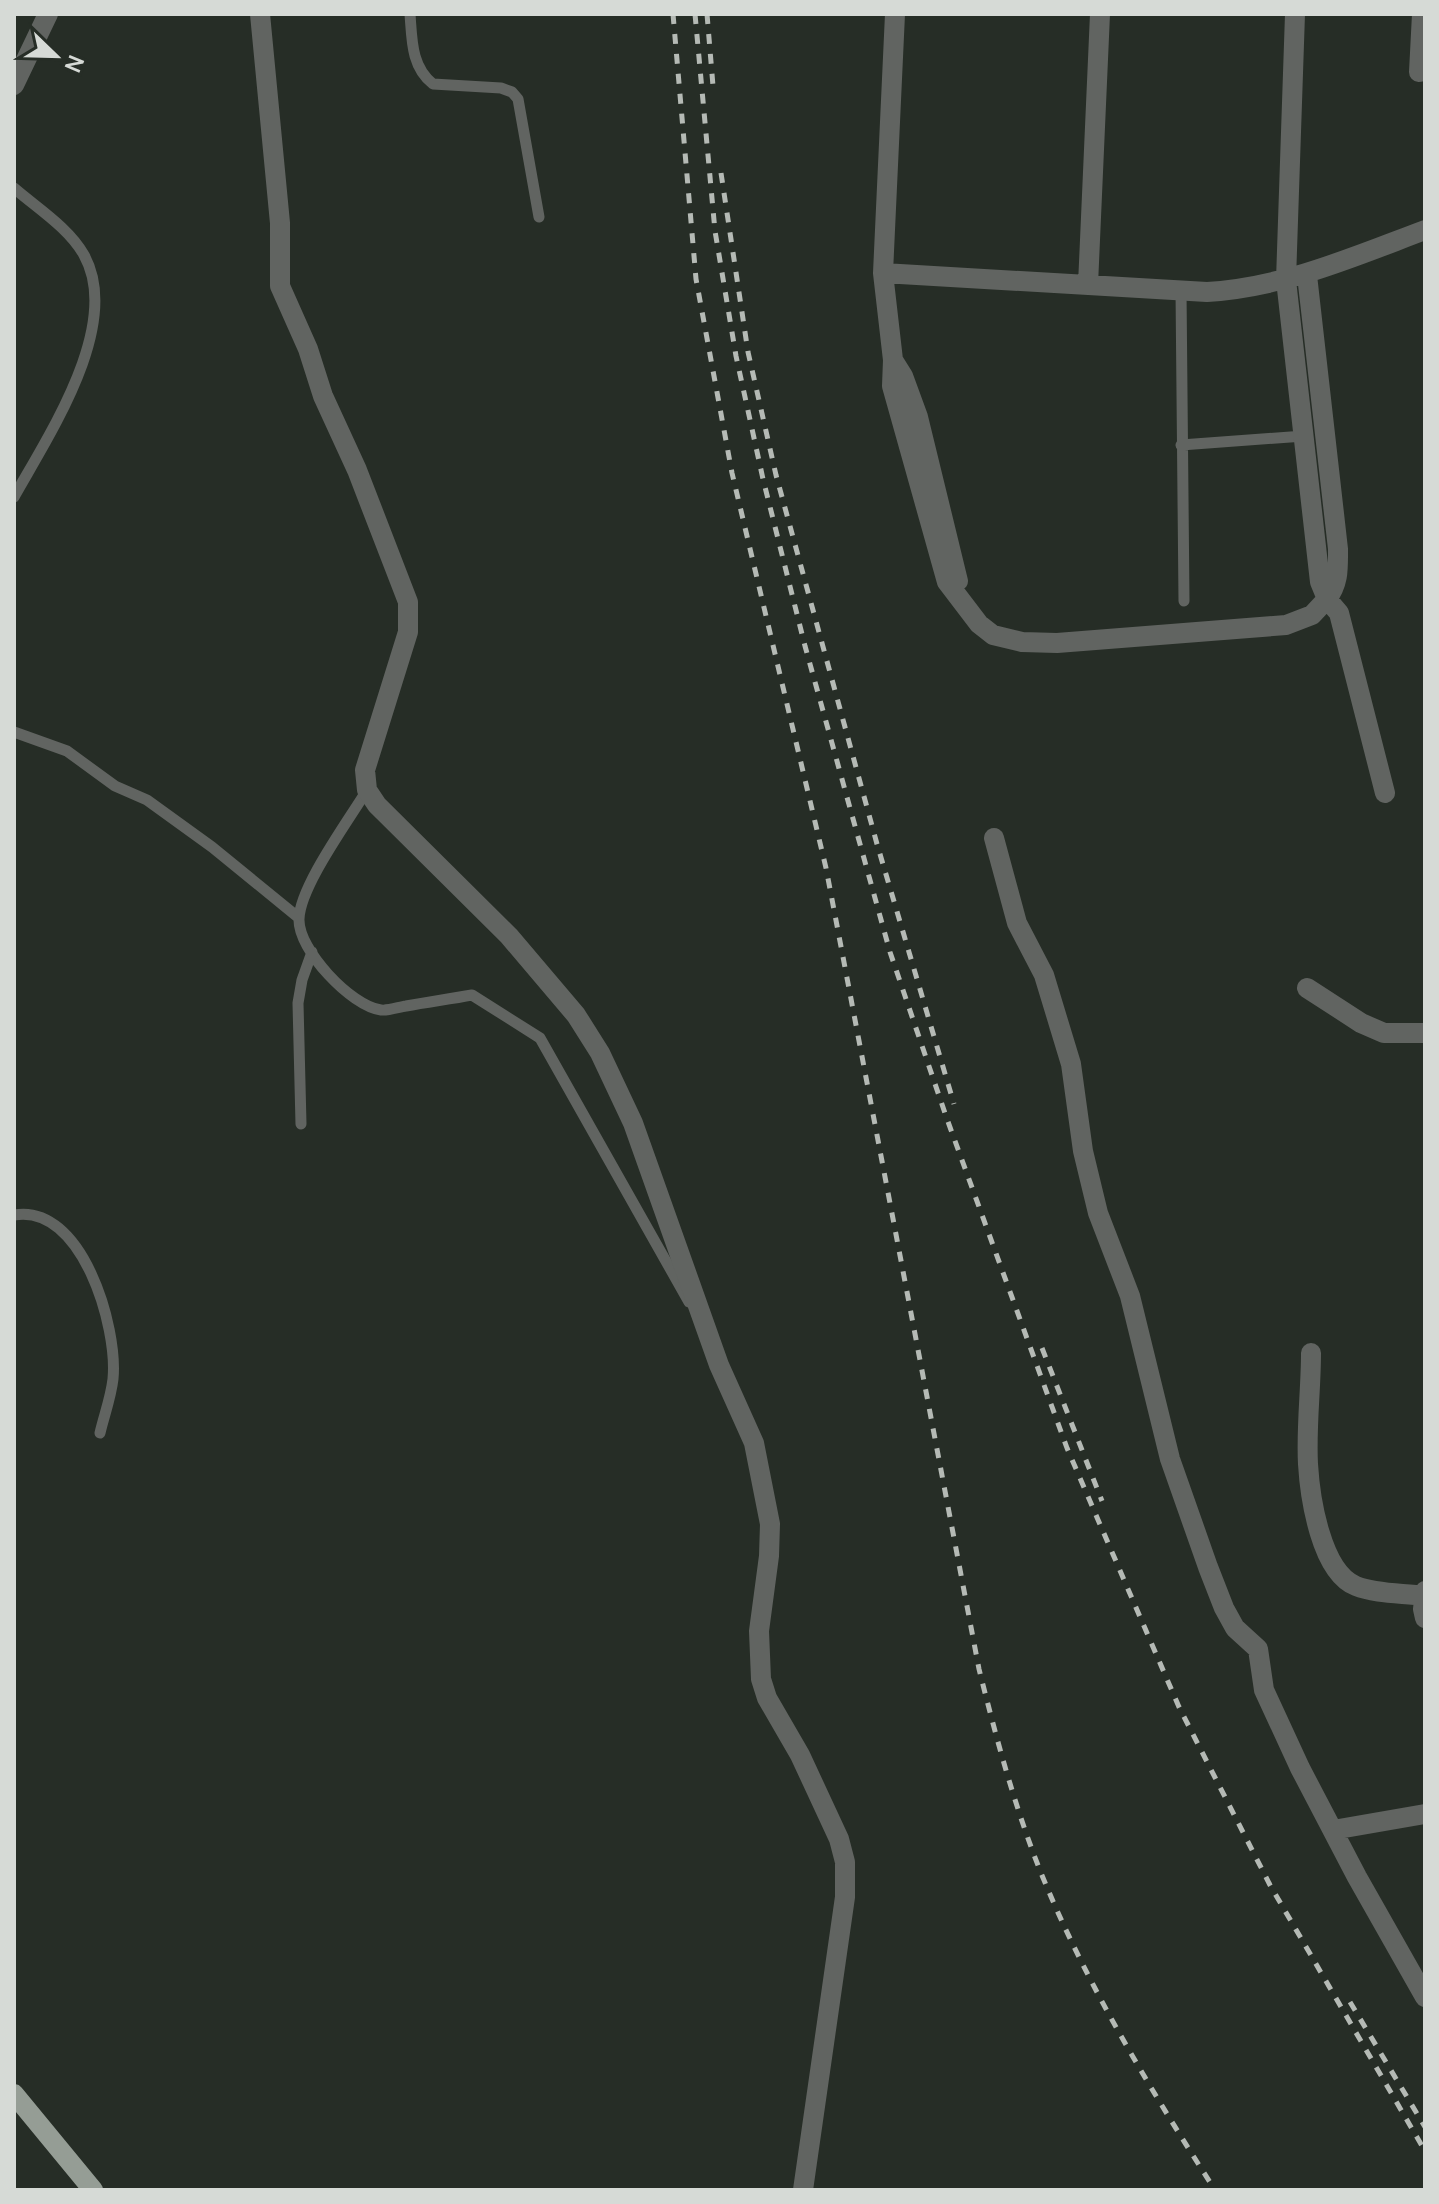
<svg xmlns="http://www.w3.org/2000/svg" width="1439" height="2204" font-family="Manrope,sans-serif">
  <rect width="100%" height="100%" fill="#262d26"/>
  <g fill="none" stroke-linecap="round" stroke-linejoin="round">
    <path stroke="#616461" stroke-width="11" d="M410,14C412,39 411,67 433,84L501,88L512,92L518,99L539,217
      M14,188C37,208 69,228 84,255C123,325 48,436 14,497
      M1181,290L1184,601
      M1181,445L1304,436
      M14,732L67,751L115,786L147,800L212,847L299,918
      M367,790C349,820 300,886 299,919C298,950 351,1006 381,1010C388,1011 399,1007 406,1006C428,1002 450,999 472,995L540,1038L689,1302
      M301,1124L298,1003L302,980L312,952
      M14,1215C82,1203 118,1327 113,1379C111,1397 104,1416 100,1433"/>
    <path stroke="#616461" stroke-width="20" d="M260,14L280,223V286L308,349L323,396L357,470L408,602V632L365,770L367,790L377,805L509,936L576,1015L600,1053L633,1123L719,1365L754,1443L770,1524L769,1556L759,1631L761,1679L767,1698L800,1755L839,1839L845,1862V1897L803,2190
      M895,14L883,273L893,360L892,386L947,582L979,624L993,635L1022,642L1057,643L1286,625L1312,615L1327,599L1339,613L1385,793
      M1295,14L1286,280L1320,582L1327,599C1339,583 1338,569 1338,549L1307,275
      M1419,72L1422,14
      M14,85L48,14
      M883,273L1207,292C1285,287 1353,257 1425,230
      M1088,285L1100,14
      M893,360L903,376L918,417L958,581
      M994,838L1017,923L1044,975L1071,1064L1083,1151L1098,1213L1130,1296L1170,1459L1208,1567L1224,1608L1235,1628L1258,1649L1264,1690L1300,1768L1357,1877L1425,1997
      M1307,988L1361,1023L1384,1033H1425
      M1311,1353C1311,1390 1306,1427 1308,1464C1310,1498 1321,1572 1356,1586C1376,1594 1403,1593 1424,1596
      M1425,1591L1423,1609L1425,1618
      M1333,1830L1425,1814"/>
    <path stroke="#959d95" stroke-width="20" d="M14,2094L93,2190"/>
    <path stroke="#b5bab5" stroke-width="5" stroke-dasharray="10 10" stroke-linecap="butt" d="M673,14L696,279L732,473L826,868L979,1669C997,1741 1017,1816 1046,1885C1091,1992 1152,2092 1215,2190
      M695,14L715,231L736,356L763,479L805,646L890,952L947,1119L1067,1448L1179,1707L1270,1885L1425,2151
      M707,14L713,86
      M721,173L748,352L776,475L877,844L954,1104
      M1042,1348L1102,1501
      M1350,2002L1425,2127"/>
  </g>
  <rect width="1439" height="2204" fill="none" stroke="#d6dad6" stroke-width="32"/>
  <g transform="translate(56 56) rotate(113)" stroke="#262d26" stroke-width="6" paint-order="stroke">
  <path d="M0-6L14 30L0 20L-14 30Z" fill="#d6dad6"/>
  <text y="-12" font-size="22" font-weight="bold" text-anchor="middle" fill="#d6dad6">N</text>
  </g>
</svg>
